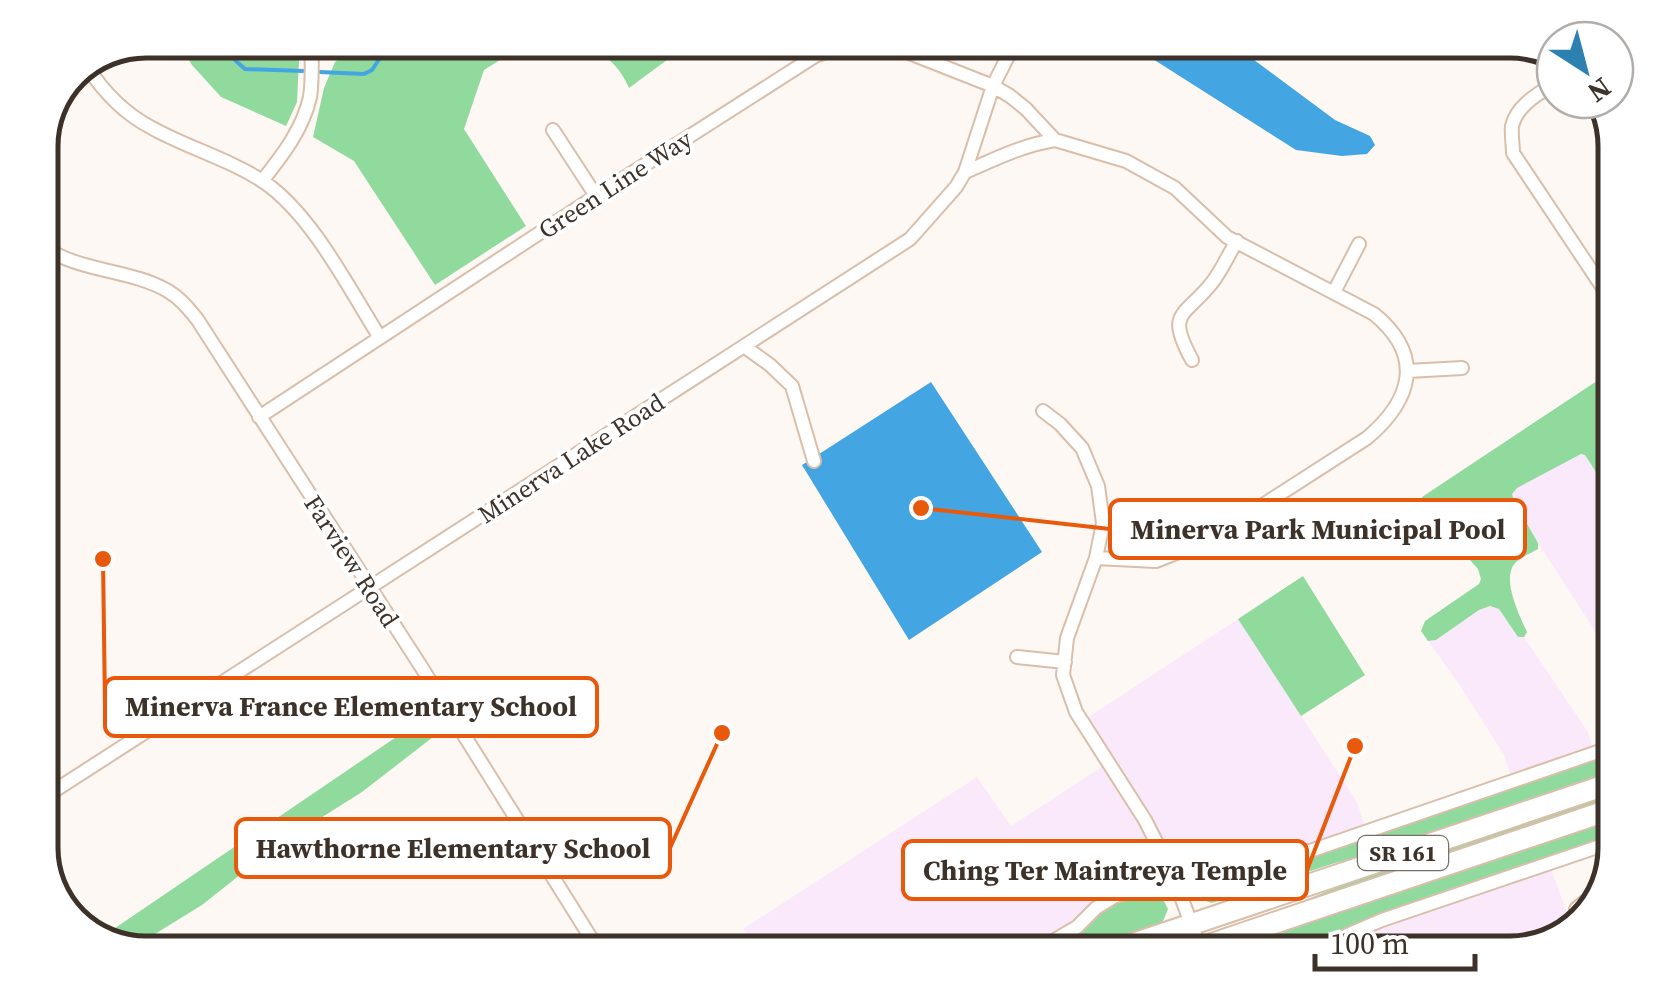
<svg xmlns="http://www.w3.org/2000/svg" width="1655" height="994" font-family="'Source Serif 4',serif">
  <rect width="100%" height="100%" fill="#fdf8f4"/>
  <path fill="#fae9fb" d="M1581,454L1585,455L1615,502V662L1538,543L1514,501L1512,494L1516,488Z
    M1490,606L1499,609L1518,637H1524L1588,732L1596,759L1514,786L1504,755L1459,684L1428,641L1436,640L1479,610Z
    M1238,619L1357,802L1368,837L1290,862L1215,865L1145,889L1070,939L1031,954H759L743,929L977,777L1011,826L1106,764L1081,722Z
    M1547,858L1573,929L1562,940L1510,954H1360L1349,927Z"/>
  <path fill="#91da9e" d="M177,40H300L297,102L286,126L221,97L192,65Z
    M363,40H532L484,70L464,129L526,226L435,285L354,161L313,137L324,88L335,62Z
    M546,40H694L629,88C613,50 583,44 546,40Z
    M1615,369V502L1585,455L1581,454L1517,488L1512,494L1514,501L1538,543V549C1531,553 1522,557 1516,562C1500,578 1520,616 1527,632L1524,637H1518L1499,609L1490,606L1479,610L1436,640L1428,641L1421,631L1425,621L1479,584L1481,579L1478,569L1424,509L1422,497Z
    M1303,576L1365,675L1301,716L1238,619Z
    M436,710L446,727L362,792L278,845L202,905L129,950L96,941Z
    M1615,752V770L1392,848L1335,863L1212,903L1200,899L1194,889C1207,850 1254,862 1285,862C1293,862 1301,859 1308,857Z
    M1615,788V798L1252,924L1251,922L1400,862Z
    M1615,820V834L1364,921L1340,933L1315,954H1228L1242,947L1525,846Z
    M1145,889L1161,895L1168,909L1163,921L1153,928L1082,954H1031L1070,939L1108,907Z"/>
  <path fill="#44a5e3" d="M1123,40H1227L1335,120L1370,136L1375,145L1367,154L1342,156L1296,150Z
    M931,382L1042,552L909,640L802,465Z"/>
  <g fill="none" stroke-linecap="round" stroke-linejoin="round">
    <path stroke="#44a5e3" stroke-width="4" d="M221,40L236,61L245,69L303,71
      M320,72L364,74L372,70L392,40"/>
    <g stroke="#d9beaa" stroke-width="16">
      <path id="street" d="M86,65C102,90 125,114 152,128C188,148 229,159 264,182C312,215 348,287 379,336
        M1555,83C1538,94 1517,105 1512,126C1511,134 1513,145 1513,153L1615,306
        M553,130L596,196
        M965,172C995,159 1023,145 1055,140
        M262,181C282,156 303,129 310,97C313,78 311,59 312,40
        M40,244C78,273 128,268 168,291C180,298 188,308 197,319L422,668L601,954
        M1334,292L1359,244
        M745,347L770,365L792,386L814,461
        M1192,360C1166,312 1183,318 1211,284C1221,272 1228,255 1237,241
        M1408,371L1462,368
        M1043,411L1060,424L1082,448L1098,486L1103,523L1096,558L1067,638L1063,675L1076,712L1145,820L1173,875L1202,953
        M259,417L596,196L815,56L844,45L884,43L993,86L1010,96L1026,109L1055,140L1126,161L1175,188L1227,237L1374,314C1424,355 1413,399 1367,438L1207,541L1156,561L1096,558
        M1017,657L1065,662
        M40,800L910,239L956,187L965,172L993,86L1016,40
        M1584,918L1576,909L1605,885
        M1012,954L1055,940L1077,927L1096,908L1114,897L1227,855L1259,852L1285,855L1310,851L1615,746
        M1325,954L1347,935L1382,920L1615,841"/>
    </g>
    <g stroke="#d9beaa" stroke-width="24">
      <path id="primary" d="M1103,954L1615,782
        M1151,954L1168,947L1186,929
        M1182,954L1615,808"/>
    </g>
    <use href="#street" stroke="#fff" stroke-width="12"/>
    <use href="#primary" stroke="#fff" stroke-width="20"/>
  </g>
  <g text-anchor="middle" dominant-baseline="central" stroke-width="8" stroke-linejoin="round" paint-order="stroke">
    <rect fill="#fff" stroke="#77706a" stroke-width="2.5" x="1358" y="836" width="90" height="34" rx="8"/>
    <g font-size="22" font-weight="bold" fill="#3d322a">
      <text x="1403" y="853">SR 161</text>
    </g>
    <g font-size="25" fill="#3d322a" stroke="#fff">
      <text transform="translate(615 184) rotate(-33)">Green Line Way</text>
      <text transform="translate(571 458) rotate(-33)">Minerva Lake Road</text>
      <text transform="translate(352 561) rotate(57)">Farview Road</text>
    </g>
  </g>
  <path d="M0 0H1655V994H0ZM146 58H1510A88 88 0 0 1 1598 146V848A88 88 0 0 1 1510 936H146A88 88 0 0 1 58 848V146A88 88 0 0 1 146 58Z" fill="#fff" fill-rule="evenodd"/>
  <path fill="none" stroke="#3d322a" stroke-width="5" d="M146 58H1510A88 88 0 0 1 1598 146V848A88 88 0 0 1 1510 936H146A88 88 0 0 1 58 848V146A88 88 0 0 1 146 58Z"/>
  <path fill="none" stroke="#e8590c" stroke-width="4" d="M921 508L1110 529M103 559L105 707M722 733L670 848M1355 746L1307 870"/>
  <g fill="#e8590c" stroke="#fff" stroke-width="4">
    <circle cx="921" cy="508" r="10"/>
    <circle cx="103" cy="559" r="10"/>
    <circle cx="722" cy="733" r="10"/>
    <circle cx="1355" cy="746" r="10"/>
  </g>
  <g fill="#fff" stroke="#e8590c" stroke-width="4">
    <rect x="1110" y="500" width="415" height="58" rx="10"/>
    <rect x="105" y="678" width="492" height="58" rx="10"/>
    <rect x="236" y="819" width="434" height="58" rx="10"/>
    <rect x="903" y="841" width="404" height="58" rx="10"/>
  </g>
  <g font-size="28" text-anchor="middle" font-weight="bold" fill="#3d322a">
    <text x="1318" y="539">Minerva Park Municipal Pool</text>
    <text x="351" y="716">Minerva France Elementary School</text>
    <text x="453" y="858">Hawthorne Elementary School</text>
    <text x="1105" y="880">Ching Ter Maintreya Temple</text>
  </g>
  <g transform="translate(1585 70) rotate(144)"><circle r="48" fill="#ffffff" stroke="#b1adaa" stroke-width="2.5"/>
  <path d="M0-8L18 38L0 25L-18 38Z" fill="#2d81b1"/>
  <text y="-15" font-size="28" font-weight="bold" text-anchor="middle" fill="#3d322a">N</text>
  </g>
  <path d="M1315 954v15h160v-15" fill="none" stroke="#3d322a" stroke-width="5"/>
  <text x="1330" y="954" font-size="30" fill="#3d322a" stroke="#ffffff" stroke-width="8" paint-order="stroke">100 m</text>
</svg>
